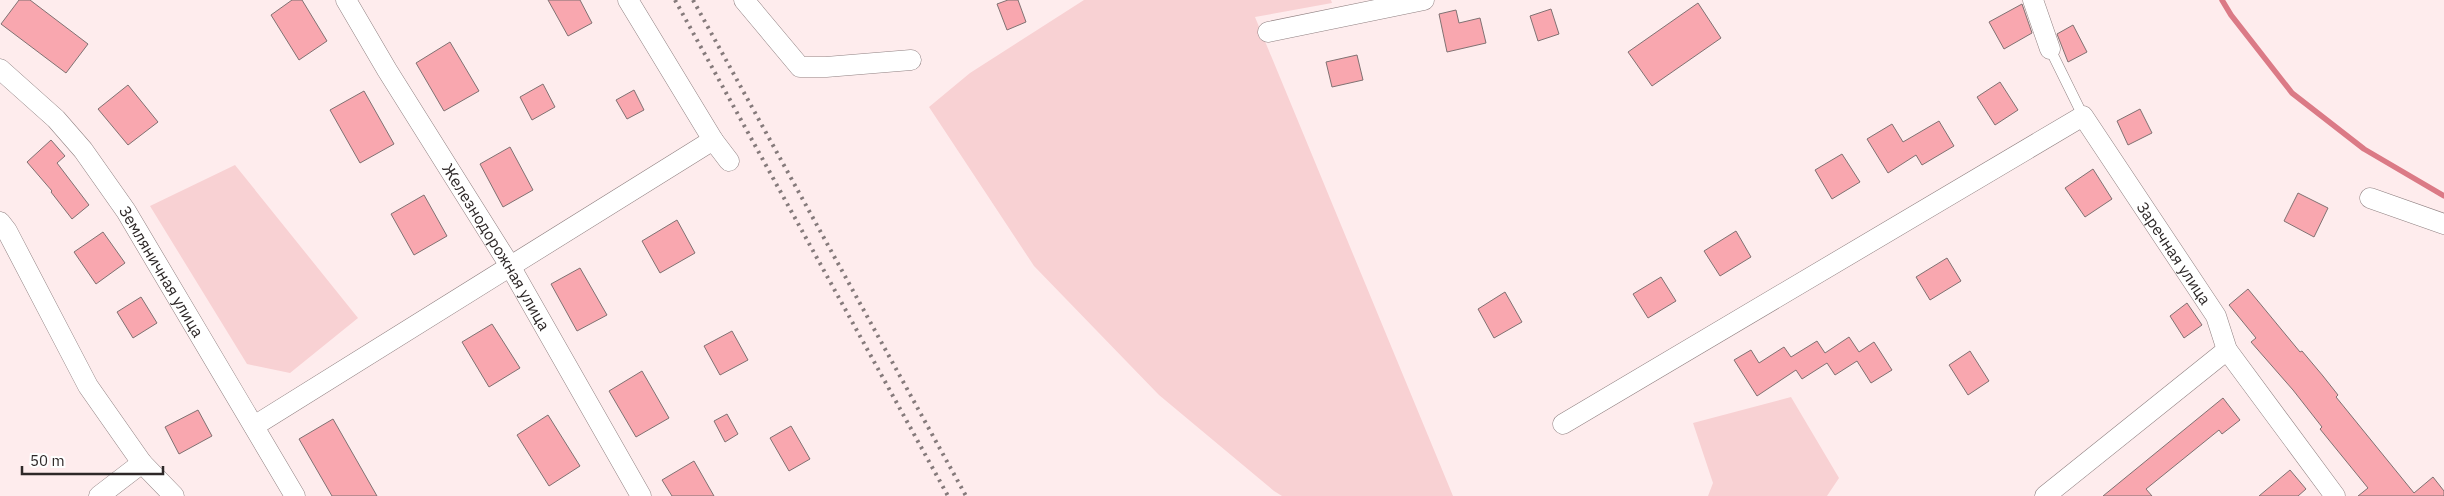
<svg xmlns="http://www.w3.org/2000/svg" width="2444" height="496" font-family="'IBM Plex Sans',sans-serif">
  <rect width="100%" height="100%" fill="#feeced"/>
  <path fill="#f8d1d3" d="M1084,0H1331L1332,3L1255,17L1453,496H1282L1274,491L1159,395L1034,266L929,107L970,73Z
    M235,165L358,318L290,373L247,364L150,206Z
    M1791,397L1839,478L1827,496H1708L1713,483L1693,423Z"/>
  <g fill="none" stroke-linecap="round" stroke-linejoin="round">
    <path stroke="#db7a86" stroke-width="5.5" d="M2222,0L2231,15L2292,93L2364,149L2444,196"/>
  </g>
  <path fill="#f9a7af" stroke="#807172" d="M19,0H30L88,44L66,73L1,24Z
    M292,0H302L327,41L299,60L271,15Z
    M548,0H580L592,23L568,36Z
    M1008,0H1018L1026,22L1007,30L997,4Z
    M1698,3L1721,38L1652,86L1628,52Z
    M2022,4L2032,33L2004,49L1989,22Z
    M1551,9L1559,34L1538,41L1530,16Z
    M1456,10L1459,23L1480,18L1486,43L1447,52L1439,14Z
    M2073,25L2087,52L2068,62L2057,34Z
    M450,42L479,91L444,111L416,63Z
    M1357,55L1363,80L1332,87L1326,62Z
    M2000,82L2018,110L1995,125L1977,97Z
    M543,84L555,107L532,120L520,97Z
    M128,85L158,122L128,145L98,109Z
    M634,90L644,110L627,119L616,100Z
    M364,91L394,144L360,163L330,110Z
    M2140,109L2152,133L2128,145L2117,121Z
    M1939,121L1954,146L1922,165L1916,155L1888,173L1867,139L1892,124L1903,142Z
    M51,140L65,156L57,163L89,205L72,219L51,192L52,191L27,162Z
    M510,147L533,190L503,207L480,164Z
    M1842,154L1860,182L1832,199L1815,170Z
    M2093,169L2112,199L2085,217L2065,188Z
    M2298,193L2328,208L2314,237L2284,221Z
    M424,195L447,236L414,255L391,214Z
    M677,220L695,253L660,273L642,241Z
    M1736,231L1751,257L1720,276L1704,251Z
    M103,232L125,263L96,284L74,252Z
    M1947,258L1961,281L1930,300L1916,277Z
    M580,268L607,315L577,331L551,284Z
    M1661,277L1676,301L1648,318L1633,294Z
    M2248,289L2300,352L2302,351L2323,376L2338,395L2336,397L2414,493L2433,477L2444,491V496H2358L2368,488L2320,429L2322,427L2293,390L2251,342L2256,338L2229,305Z
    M1505,292L1522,322L1494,338L1478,309Z
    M141,297L157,323L133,338L117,312Z
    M2187,303L2202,325L2184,338L2170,316Z
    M492,324L520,368L489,387L462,342Z
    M732,331L748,360L720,375L704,346Z
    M1849,337L1859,352L1874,342L1892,370L1871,383L1857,361L1835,375L1827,363L1802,379L1796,370L1757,396L1734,360L1751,350L1759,363L1784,347L1791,357L1817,341L1825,353Z
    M1970,351L1989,381L1968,395L1949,365Z
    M642,371L669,418L636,437L609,391Z
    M2223,398L2240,420L2222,434L2219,430L2146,489L2152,496H2103Z
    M198,410L212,436L179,454L165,427Z
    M727,414L738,434L725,442L714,421Z
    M548,415L580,466L549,486L517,435Z
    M333,419L377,496H332L299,439Z
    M791,426L810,459L789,471L770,438Z
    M694,461L714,496H672L662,480Z
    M2290,470L2306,489L2298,496H2259Z"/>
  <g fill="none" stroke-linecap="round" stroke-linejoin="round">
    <g stroke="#908182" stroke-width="11">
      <path id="service" d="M2050,49L2083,116"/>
    </g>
    <g stroke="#908182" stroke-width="21">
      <g id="minor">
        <path id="s1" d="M346,0L387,70L510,266L641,496"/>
        <path d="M628,0L713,140"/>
        <path d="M744,0L800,67H826L911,60"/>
        <path d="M2033,0L2050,49"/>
        <path d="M1268,32L1424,0"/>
        <path id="s2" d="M0,69L56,119L83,150L126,211L295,496"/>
        <path d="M2370,198L2444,224"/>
        <path d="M0,222L7,231L88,386L142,463"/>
        <path id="s3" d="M1563,424L2083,116L2216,316L2227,350L2335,496"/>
        <path d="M254,426L713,140L729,161"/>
        <path d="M99,496L142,463L174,496"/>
        <path d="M2045,496L2227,350"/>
      </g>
    </g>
    <use href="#service" stroke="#fff" stroke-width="10"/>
    <use href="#minor" stroke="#fff" stroke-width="20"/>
    <path stroke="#857a7b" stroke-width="4" stroke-dasharray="2.5 5" stroke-linecap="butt" d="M675,0L948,496
      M693,0L966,496"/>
  </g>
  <g text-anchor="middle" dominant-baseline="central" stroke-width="4" stroke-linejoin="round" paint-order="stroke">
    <g font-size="16" fill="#2e2828" stroke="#fefefe">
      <text stroke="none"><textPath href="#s1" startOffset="289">Железнодорожная улица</textPath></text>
      <text stroke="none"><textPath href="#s3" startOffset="769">Заречная улица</textPath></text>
      <text stroke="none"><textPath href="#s2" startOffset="261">Земляничная улица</textPath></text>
    </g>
  </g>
  <path d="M22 466v8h141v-8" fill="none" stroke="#2e2828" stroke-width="2.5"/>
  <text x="30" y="466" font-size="15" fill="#2e2828" stroke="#fefefe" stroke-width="4" paint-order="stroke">50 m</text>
</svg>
